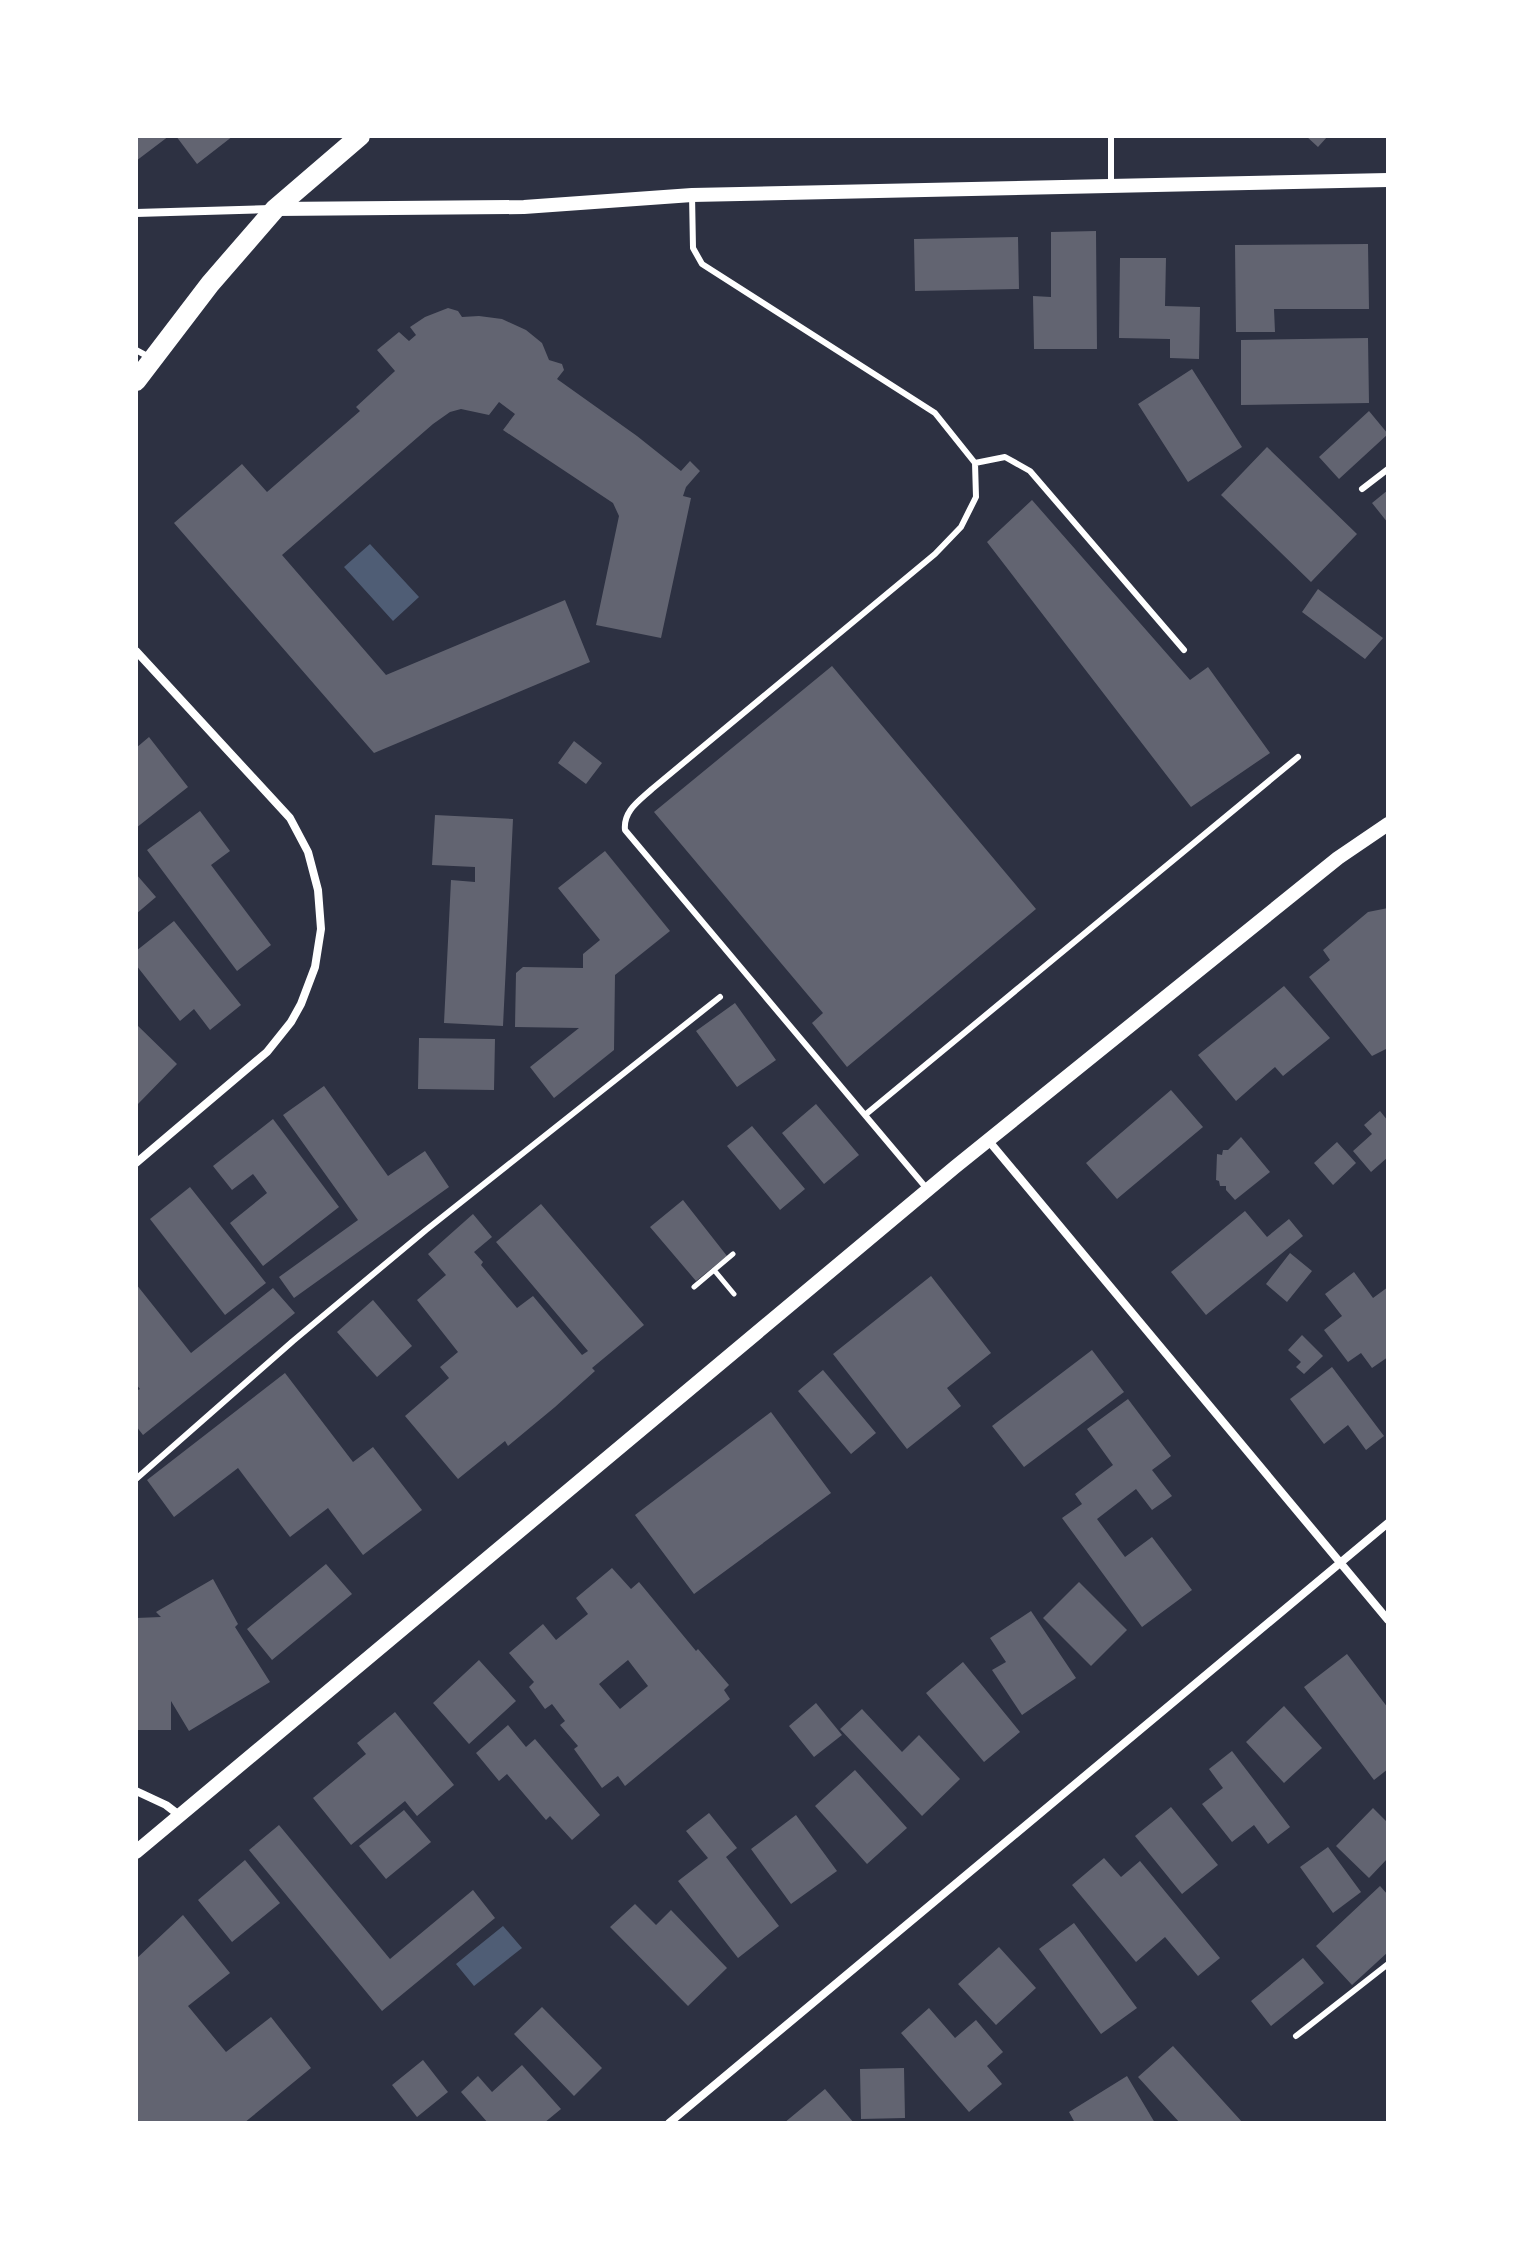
<svg xmlns="http://www.w3.org/2000/svg" width="1524" height="2259" font-family="'Libre Baskerville',serif">
  <rect width="100%" height="100%" fill="#2d3142"/>
  <path fill="#4f5d75" d="M370,544L419,597L393,621L344,567Z
    M503,1926L522,1948L474,1986L456,1964Z"/>
  <path fill="#626471" fill-rule="evenodd" d="M136,136H169L136,161Z
    M176,136H233L197,164Z
    M1306,136H1328L1318,147Z
    M1096,231L1097,349H1034L1033,296L1051,297V232Z
    M1018,237L1019,289L915,291L914,239Z
    M1368,244L1369,309H1274L1275,332H1236L1235,245Z
    M1120,258H1166L1165,306L1200,307L1199,359L1170,358V339L1119,338Z
    M448,308L458,311L462,317L479,316L502,319L526,330L542,343L549,360L562,364L564,370L557,379L637,436L681,471L690,461L700,471L686,487L683,496L691,498L661,638L596,625L619,516L613,503L503,430L515,414L499,402L489,415L461,409L450,412L433,424L282,555L386,675L565,600L590,662L374,753L174,523L242,464L267,492L360,411L356,407L395,371L377,350L399,332L409,341L416,335L410,327L425,317Z
    M1368,338L1369,403L1241,405V340Z
    M1192,369L1242,447L1188,482L1138,404Z
    M1369,411L1388,434L1339,479L1319,457Z
    M1267,447L1357,534L1311,582L1221,495Z
    M1388,490V523L1372,503Z
    M1032,500L1190,680L1208,667L1270,753L1191,807L987,542Z
    M1318,589L1383,638L1365,659L1302,612Z
    M832,666L1036,909L847,1067L812,1023L823,1013L654,812Z
    M149,737L188,787L136,828V748Z
    M574,741L602,763L586,784L558,763Z
    M200,811L230,851L211,865L271,945L237,971L147,850Z
    M435,815L513,819L503,1026L444,1023L451,880L475,882V867L432,865Z
    M605,851L670,931L615,975L614,1050L554,1098L530,1067L579,1028L515,1027L516,973L523,967L583,968V954L600,940L558,888Z
    M136,874L156,897L136,914Z
    M1388,908V1048L1372,1056L1309,977L1330,960L1323,950L1368,912Z
    M174,921L241,1005L210,1030L194,1009L180,1021L136,965V951Z
    M1284,986L1330,1038L1283,1076L1275,1067L1236,1101L1198,1055Z
    M735,1003L776,1060L737,1087L696,1031Z
    M136,1024L177,1064L138,1104L136,1102Z
    M419,1038L495,1039L494,1090L418,1089Z
    M324,1086L388,1176L425,1151L449,1187L294,1298L279,1277L358,1220L283,1115Z
    M1171,1090L1203,1127L1117,1199L1086,1163Z
    M816,1104L859,1155L824,1184L782,1133Z
    M1380,1111L1388,1121V1157L1371,1172L1353,1151L1372,1134L1364,1125Z
    M273,1119L339,1207L263,1266L230,1223L267,1193L253,1174L232,1190L213,1166Z
    M752,1126L805,1189L780,1210L727,1146Z
    M1241,1137L1270,1172L1235,1200L1226,1190V1186H1220L1219,1181L1216,1180L1217,1154L1222,1155L1223,1150H1228Z
    M1337,1142L1356,1163L1333,1185L1314,1163Z
    M190,1187L266,1283L225,1315L150,1219Z
    M683,1200L727,1256L696,1281L650,1227Z
    M541,1204L644,1325L592,1368L595,1371L555,1407L508,1446L505,1441L458,1479L405,1416L449,1378L440,1367L458,1352L417,1300L446,1275L428,1254L473,1214L492,1237L474,1252L483,1262L481,1265L517,1308L533,1296L582,1355L588,1351L496,1242Z
    M1245,1211L1267,1237L1289,1219L1303,1236L1206,1315L1171,1272Z
    M1290,1253L1312,1271L1287,1302L1266,1284Z
    M1354,1272L1373,1298L1388,1287V1357L1372,1368L1361,1353L1348,1362L1324,1330L1342,1316L1325,1294Z
    M931,1276L991,1353L947,1388L961,1406L907,1449L833,1354Z
    M136,1284L191,1353L273,1288L295,1313L143,1435L136,1426V1391L140,1389L136,1384Z
    M373,1300L412,1346L377,1377L337,1332Z
    M1302,1335L1323,1356L1304,1374L1296,1367L1301,1362L1288,1350Z
    M1092,1350L1124,1392L1024,1467L992,1426Z
    M1332,1367L1384,1436L1366,1450L1348,1425L1324,1444L1290,1399Z
    M823,1370L876,1433L851,1454L798,1391Z
    M285,1373L353,1462L373,1447L422,1510L363,1555L328,1508L290,1537L238,1468L174,1517L147,1480Z
    M1128,1399L1171,1456L1152,1470L1172,1496L1152,1510L1136,1489L1097,1519L1125,1557L1152,1537L1192,1590L1142,1627L1062,1518L1082,1504L1075,1494L1113,1465L1087,1429Z
    M771,1412L831,1493L694,1594L635,1515Z
    M326,1564L352,1594L272,1660L247,1629Z
    M612,1568L631,1589L639,1582L696,1651L698,1649L729,1685L724,1690L730,1699L625,1786L618,1776L602,1788L574,1749L578,1746L560,1725L565,1721L552,1704L545,1709L529,1687L534,1682L509,1653L543,1624L556,1640L588,1614L576,1598ZM628,1660L648,1686L620,1709L599,1684Z
    M213,1579L238,1624L235,1627L270,1682L189,1731L171,1701V1730H136V1618L161,1617L156,1612Z
    M1079,1582L1127,1630L1091,1666L1043,1618Z
    M1031,1611L1076,1678L1022,1715L992,1670L1006,1662L990,1638Z
    M1347,1654L1388,1708V1769L1374,1780L1304,1687Z
    M479,1660L516,1701L469,1744L433,1703Z
    M963,1662L1020,1732L984,1762L926,1693Z
    M816,1703L842,1735L814,1757L789,1726Z
    M1284,1706L1322,1748L1284,1783L1246,1742Z
    M862,1709L902,1752L919,1735L960,1779L922,1816L840,1729Z
    M395,1712L454,1785L417,1816L405,1801L351,1845L313,1798L366,1754L357,1743Z
    M508,1725L526,1747L535,1739L600,1815L572,1840L550,1816L546,1820L507,1774L499,1781L476,1753Z
    M1232,1751L1290,1827L1268,1844L1254,1825L1232,1842L1202,1804L1223,1788L1209,1769Z
    M855,1770L907,1828L867,1864L815,1806Z
    M1171,1807L1218,1865L1182,1894L1135,1836Z
    M1373,1808L1388,1823V1858L1369,1878L1336,1846Z
    M404,1810L431,1842L386,1879L359,1846Z
    M709,1813L737,1848L726,1857L779,1926L738,1958L678,1881L708,1858L686,1831Z
    M796,1815L837,1871L791,1904L751,1849Z
    M279,1825L390,1959L473,1890L495,1918L382,2011L249,1850Z
    M1328,1847L1361,1892L1333,1913L1300,1867Z
    M1104,1858L1121,1877L1140,1861L1220,1958L1198,1976L1165,1937L1136,1962L1072,1885Z
    M245,1860L280,1903L232,1942L198,1900Z
    M1380,1886L1388,1895V1952L1352,1985L1316,1946Z
    M635,1904L656,1925L671,1910L727,1968L688,2006L610,1927Z
    M183,1915L230,1973L188,2006L226,2052L271,2017L311,2068L244,2123H136V1959Z
    M1074,1923L1137,2008L1101,2034L1039,1949Z
    M999,1947L1036,1988L996,2025L958,1984Z
    M1303,1958L1324,1983L1271,2026L1251,2001Z
    M542,2007L602,2068L574,2096L514,2034Z
    M929,2008L955,2038L976,2020L1003,2052L987,2066L1002,2084L969,2112L901,2033Z
    M1173,2046L1243,2123H1180L1138,2077Z
    M423,2060L448,2092L417,2117L392,2085Z
    M522,2065L561,2109L544,2123H488L461,2092L478,2076L492,2092Z
    M904,2068L905,2118L861,2119L860,2069Z
    M1127,2076L1155,2123H1075L1069,2112Z
    M825,2089L854,2123H784Z"/>
  <g fill="none" stroke-linecap="round" stroke-linejoin="round">
    <path stroke="#fff" stroke-width="5" d="M714,1270L734,1294
      M694,1287L733,1254"/>
    <path stroke="#fff" stroke-width="6" d="M1111,136V185
      M692,195L693,248L702,264L935,413L975,463L976,497L961,527L935,554L652,789C639,801 623,811 625,830L928,1190
      M136,350L149,357
      M975,463L1005,457L1030,471L1184,650
      M1362,489L1388,469
      M865,1115L1298,757
      M136,1479L293,1341L426,1230L720,997
      M1296,2036L1388,1964"/>
    <path stroke="#fff" stroke-width="8" d="M136,213L271,209
      M136,651L290,818L308,852L318,890L321,929L315,967L301,1004L291,1022L267,1052L136,1163
      M988,1140L1388,1620
      M136,1791L166,1805L179,1815
      M669,2123L1388,1523"/>
    <path stroke="#fff" stroke-width="14" d="M275,209L524,207L692,195L1388,180
      M136,1852L955,1167L1338,858L1388,824"/>
    <path stroke="#fff" stroke-width="20" d="M136,381L210,284L275,209L360,136"/>
  </g>
  <rect width="1524" height="2259" fill="none" stroke="#ffffff" stroke-width="276"/>
</svg>
